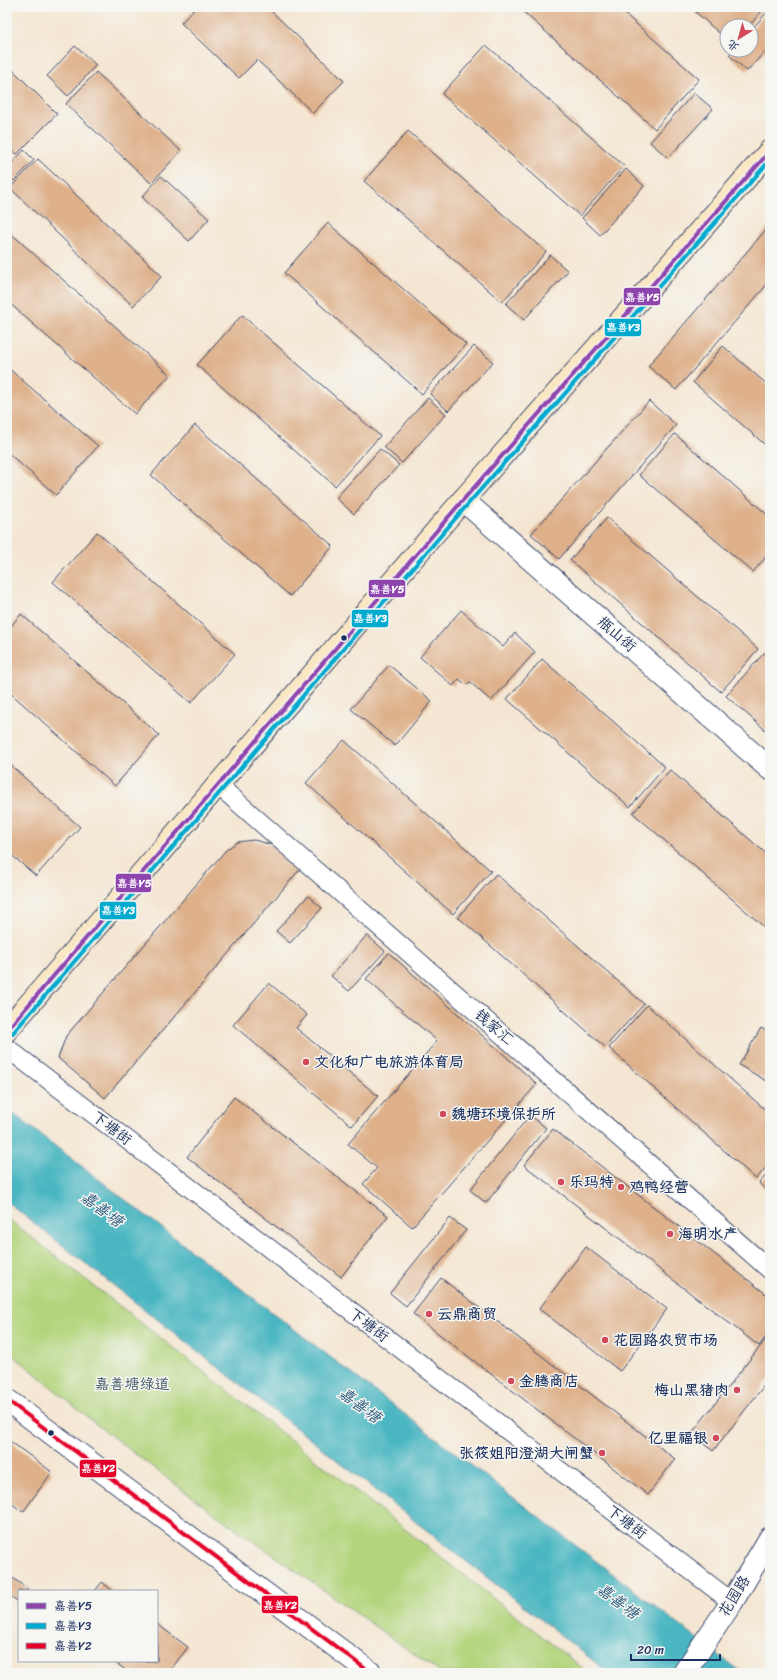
<svg xmlns="http://www.w3.org/2000/svg" width="777" height="1680" font-family="Sriracha,'LXGW WenKai TC',sans-serif">
  <rect width="100%" height="100%" fill="#f6f6f2"/>
  <filter id="ink" filterUnits="userSpaceOnUse"><feTurbulence type="fractalNoise" baseFrequency=".025" numOctaves="2"/><feDisplacementMap in="SourceGraphic" scale="8" xChannelSelector="R" yChannelSelector="G"/><feConvolveMatrix kernelMatrix="1 2 1 2 8 2 1 2 1" color-interpolation-filters="sRGB"/></filter>
  <filter id="wash" filterUnits="userSpaceOnUse"><feTurbulence type="fractalNoise" baseFrequency=".012" numOctaves="4" result="noise"/><feDisplacementMap in="SourceGraphic" scale="16" xChannelSelector="R" yChannelSelector="G"/><feGaussianBlur stdDeviation="0.9" result="paint"/><feColorMatrix in="noise" values="0 0 0 0 0 0 0 0 0 0 0 0 0 0 0 0 0 1.4 0 .05"/><feComposite in="paint" operator="in"/></filter>
  <g filter="url(#wash)">
    <rect width="100%" height="100%" fill="#f4e6d2"/>
    <path fill="#b3d47b" stroke="#67826c" d="M7,1218L589,1673H441L208,1509L97,1425L7,1350Z"/>
    <path fill="#48b6c1" stroke="#327290" d="M7,1109L742,1673H609L7,1202Z"/>
    <g id="blocks">
      <path fill="#deb18b" d="M196,7H267L344,81L313,113L257,60L239,78L181,23Z
        M518,7H617L699,79L655,129Z
        M690,7H765L749,26H727V40Z
        M770,9V46L747,71L729,55L733,50H751V30Z
        M486,45L624,166L580,216L442,94Z
        M75,46L96,65L68,96L47,76Z
        M7,64L57,114L17,154L7,145Z
        M96,72L181,151L151,183L66,104Z
        M694,93L713,109L668,158L650,142Z
        M408,131L546,252L502,302L364,181Z
        M24,150L34,160L14,181L7,174V168Z
        M38,159L162,276L133,306L10,188Z
        M626,169L644,186L600,235L582,218Z
        M161,176L209,219L189,241L142,197Z
        M328,223L466,344L422,394L284,273Z
        M770,225V281L676,390L648,366Z
        M7,230L170,375L135,414L7,301Z
        M550,255L568,271L524,320L506,304Z
        M242,315L380,436L335,486L197,365Z
        M474,346L493,362L448,411L430,394Z
        M723,346L770,387V449L693,382Z
        M7,367L98,446L56,495L7,452Z
        M428,398L446,414L402,463L384,447Z
        M649,401L676,425L559,559L531,534Z
        M195,425L333,546L290,596L151,475Z
        M675,434L770,517V552L753,572L639,475Z
        M380,449L399,465L354,514L336,498Z
        M607,518L758,649L721,692L570,560Z
        M97,532L235,654L191,703L53,582Z
        M461,610L503,647L515,633L535,652L491,701L470,682L466,685L459,679L453,686L420,657Z
        M21,614L159,735L115,786L7,690V631Z
        M764,653L770,658V734L726,696Z
        M542,659L665,767L630,807L507,699Z
        M389,665L432,701L395,746L351,709Z
        M344,740L491,871L453,914L306,783Z
        M7,762L80,827L36,876L7,851Z
        M670,770L770,857V932L633,813Z
        M254,840L276,846L301,868L105,1098L58,1058L66,1036L226,850L237,842Z
        M496,874L644,1004L605,1047L458,917Z
        M308,896L322,908L290,943L276,931Z
        M367,935L385,951L349,991L331,976Z
        M389,953L537,1084L412,1227L363,1184L377,1168L348,1144L437,1041L366,979Z
        M269,983L307,1015L296,1028L378,1096L352,1126L233,1025Z
        M647,1005L770,1114V1163L756,1179L609,1048Z
        M761,1028L770,1033V1083L739,1065Z
        M234,1097L388,1216L341,1277L187,1157Z
        M530,1115L546,1128L486,1203L470,1190Z
        M553,1129L770,1297V1331L759,1346L524,1165Z
        M770,1171V1193L759,1183Z
        M450,1218L466,1230L406,1306L390,1293Z
        M586,1247L667,1309L620,1371L539,1309Z
        M441,1278L675,1459L648,1495L413,1314Z
        M770,1334V1378L713,1451L691,1434Z
        M7,1439L52,1472L23,1512L7,1500Z
        M7,1574L28,1589L27,1591H19V1602L7,1594Z
        M102,1582L113,1591H95Z
        M157,1624L188,1647L168,1673H130L113,1661H157Z"/>
    </g>
  </g>
  <g filter="url(#ink)">
    <use href="#blocks" fill-opacity="0" stroke="#3c4a6f" stroke-width="1"/>
    <g fill="none" stroke-linecap="round" stroke-linejoin="round">
      <g stroke="#3c4a6f" stroke-width="20">
        <path id="lane" d="M218,785L770,1270
          M7,1048L732,1602"/>
      </g>
      <g stroke="#3c4a6f" stroke-width="24">
        <path id="street" d="M463,500L770,769
          M7,1400L371,1673
          M684,1673L732,1602L770,1538"/>
      </g>
      <g stroke="#3c4a6f" stroke-width="24">
        <path id="secondary" d="M7,1030L463,500L770,151"/>
      </g>
      <use href="#lane" stroke="#fff" stroke-width="18"/>
      <use href="#street" stroke="#fff" stroke-width="22"/>
      <use href="#secondary" stroke="#fae7c3" stroke-width="22"/>
      <g stroke="#f6f6f2" stroke-width="7">
        <path id="bus-1" d="M7,1030L463,500L770,151"/>
      </g>
      <g stroke="#f6f6f2" stroke-width="7">
        <path id="bus-2" d="M12,1034L468,504L770,160"/>
      </g>
      <g stroke="#f6f6f2" stroke-width="7">
        <path id="bus-3" d="M7,1400L371,1673"/>
      </g>
      <use href="#bus-1" stroke="#8e44ad" stroke-width="4"/>
      <use href="#bus-2" stroke="#00a9ce" stroke-width="4"/>
      <use href="#bus-3" stroke="#e4002b" stroke-width="4"/>
    </g>
  </g>
  <g fill="#1b2f5e" stroke="#f6f6f2" stroke-width="1.5">
    <circle cx="344" cy="638" r="3.5"/>
    <circle cx="51" cy="1433" r="3.5"/>
  </g>
  <g fill="#d1495b" stroke="#f6f6f2" stroke-width="1.5">
    <circle cx="306" cy="1062" r="4"/>
    <circle cx="443" cy="1114" r="4"/>
    <circle cx="561" cy="1182" r="4"/>
    <circle cx="621" cy="1187" r="4"/>
    <circle cx="670" cy="1234" r="4"/>
    <circle cx="429" cy="1314" r="4"/>
    <circle cx="605" cy="1340" r="4"/>
    <circle cx="511" cy="1381" r="4"/>
    <circle cx="737" cy="1390" r="4"/>
    <circle cx="716" cy="1438" r="4"/>
    <circle cx="602" cy="1453" r="4"/>
  </g>
  <g text-anchor="middle" dominant-baseline="central" stroke-width="3" stroke-linejoin="round" paint-order="stroke">
    <g font-size="15" fill="#1b2f5e" stroke="#f6f6f2">
      <text transform="translate(617 634) rotate(41)">甁山街</text>
      <text transform="translate(494 1027) rotate(41)">钱家汇</text>
      <text transform="translate(112 1128) rotate(37)">下塘街</text>
      <text transform="translate(369 1325) rotate(37)">下塘街</text>
      <text transform="translate(627 1522) rotate(37)">下塘街</text>
      <text transform="translate(734 1596) rotate(-58)">花园路</text>
    </g>
    <g font-size="15" font-weight="bold" fill="#1b2f5e" stroke="#f6f6f2" text-anchor="start">
      <text x="314" y="1062">文化和广电旅游体育局</text>
      <text x="451" y="1114">魏塘环境保护所</text>
      <text x="569" y="1182">乐玛特</text>
      <text x="629" y="1187">鸡鸭经营</text>
      <text x="678" y="1234">海明水产</text>
      <text x="437" y="1314">云鼎商贸</text>
      <text x="613" y="1340">花园路农贸市场</text>
      <text x="519" y="1381">金腾商店</text>
      <text x="729" y="1390" text-anchor="end">梅山黑猪肉</text>
      <text x="708" y="1438" text-anchor="end">亿里福银</text>
      <text x="594" y="1453" text-anchor="end">张筱姐阳澄湖大闸蟹</text>
    </g>
    <g font-size="15" fill="#415865" stroke="#f6f6f2">
      <text x="132" y="1384">嘉善塘绿道</text>
    </g>
    <g font-size="16" font-style="italic" fill="#28587c" stroke="#f6f6f2">
      <text transform="translate(102 1209) rotate(37)">嘉善塘</text>
      <text transform="translate(360 1405) rotate(37)">嘉善塘</text>
      <text transform="translate(618 1601) rotate(37)">嘉善塘</text>
    </g>
  </g>
  <g stroke="#f6f6f2" stroke-width="1.5">
    <rect x="623" y="287" width="38" height="19" rx="4" fill="#8e44ad"/>
    <rect x="604" y="318" width="38" height="19" rx="4" fill="#00a9ce"/>
    <rect x="368" y="579" width="38" height="19" rx="4" fill="#8e44ad"/>
    <rect x="351" y="609" width="38" height="19" rx="4" fill="#00a9ce"/>
    <rect x="115" y="873" width="37" height="20" rx="4" fill="#8e44ad"/>
    <rect x="99" y="901" width="38" height="19" rx="4" fill="#00a9ce"/>
    <rect x="79" y="1459" width="38" height="19" rx="4" fill="#e4002b"/>
    <rect x="261" y="1595" width="38" height="19" rx="4" fill="#e4002b"/>
  </g>
  <g font-size="11" text-anchor="middle" font-weight="bold" fill="#fff">
    <text x="642" y="301">嘉善Y5</text>
    <text x="623" y="331">嘉善Y3</text>
    <text x="387" y="593">嘉善Y5</text>
    <text x="370" y="622">嘉善Y3</text>
    <text x="134" y="887">嘉善Y5</text>
    <text x="118" y="914">嘉善Y3</text>
    <text x="98" y="1472">嘉善Y2</text>
    <text x="280" y="1609">嘉善Y2</text>
  </g>
  <rect width="777" height="1680" fill="none" stroke="#f6f6f2" stroke-width="24"/>
  <rect x="18" y="1590" width="140" height="72" fill="#f6f6f2" stroke="#9ea6b7"/>
  <rect x="26" y="1603" width="20" height="6" fill="#8e44ad" stroke="#9ea6b7"/>
  <text x="54" y="1610" font-size="12" fill="#1b2f5e">嘉善Y5</text>
  <rect x="26" y="1623" width="20" height="6" fill="#00a9ce" stroke="#9ea6b7"/>
  <text x="54" y="1630" font-size="12" fill="#1b2f5e">嘉善Y3</text>
  <rect x="26" y="1643" width="20" height="6" fill="#e4002b" stroke="#9ea6b7"/>
  <text x="54" y="1650" font-size="12" fill="#1b2f5e">嘉善Y2</text>
  <g transform="translate(739 38) rotate(217)"><circle r="19" fill="#f6f6f2" stroke="#9ea6b7"/>
  <path d="M0-3L7 15L0 10L-7 15Z" fill="#d1495b"/>
  <text y="-6" font-size="11" font-weight="bold" text-anchor="middle" fill="#1b2f5e">北</text>
  </g>
  <path d="M631 1654v6h89v-6" fill="none" stroke="#1b2f5e" stroke-width="2"/>
  <text x="637" y="1654" font-size="12" fill="#1b2f5e" stroke="#f6f6f2" stroke-width="3" paint-order="stroke">20 m</text>
</svg>
